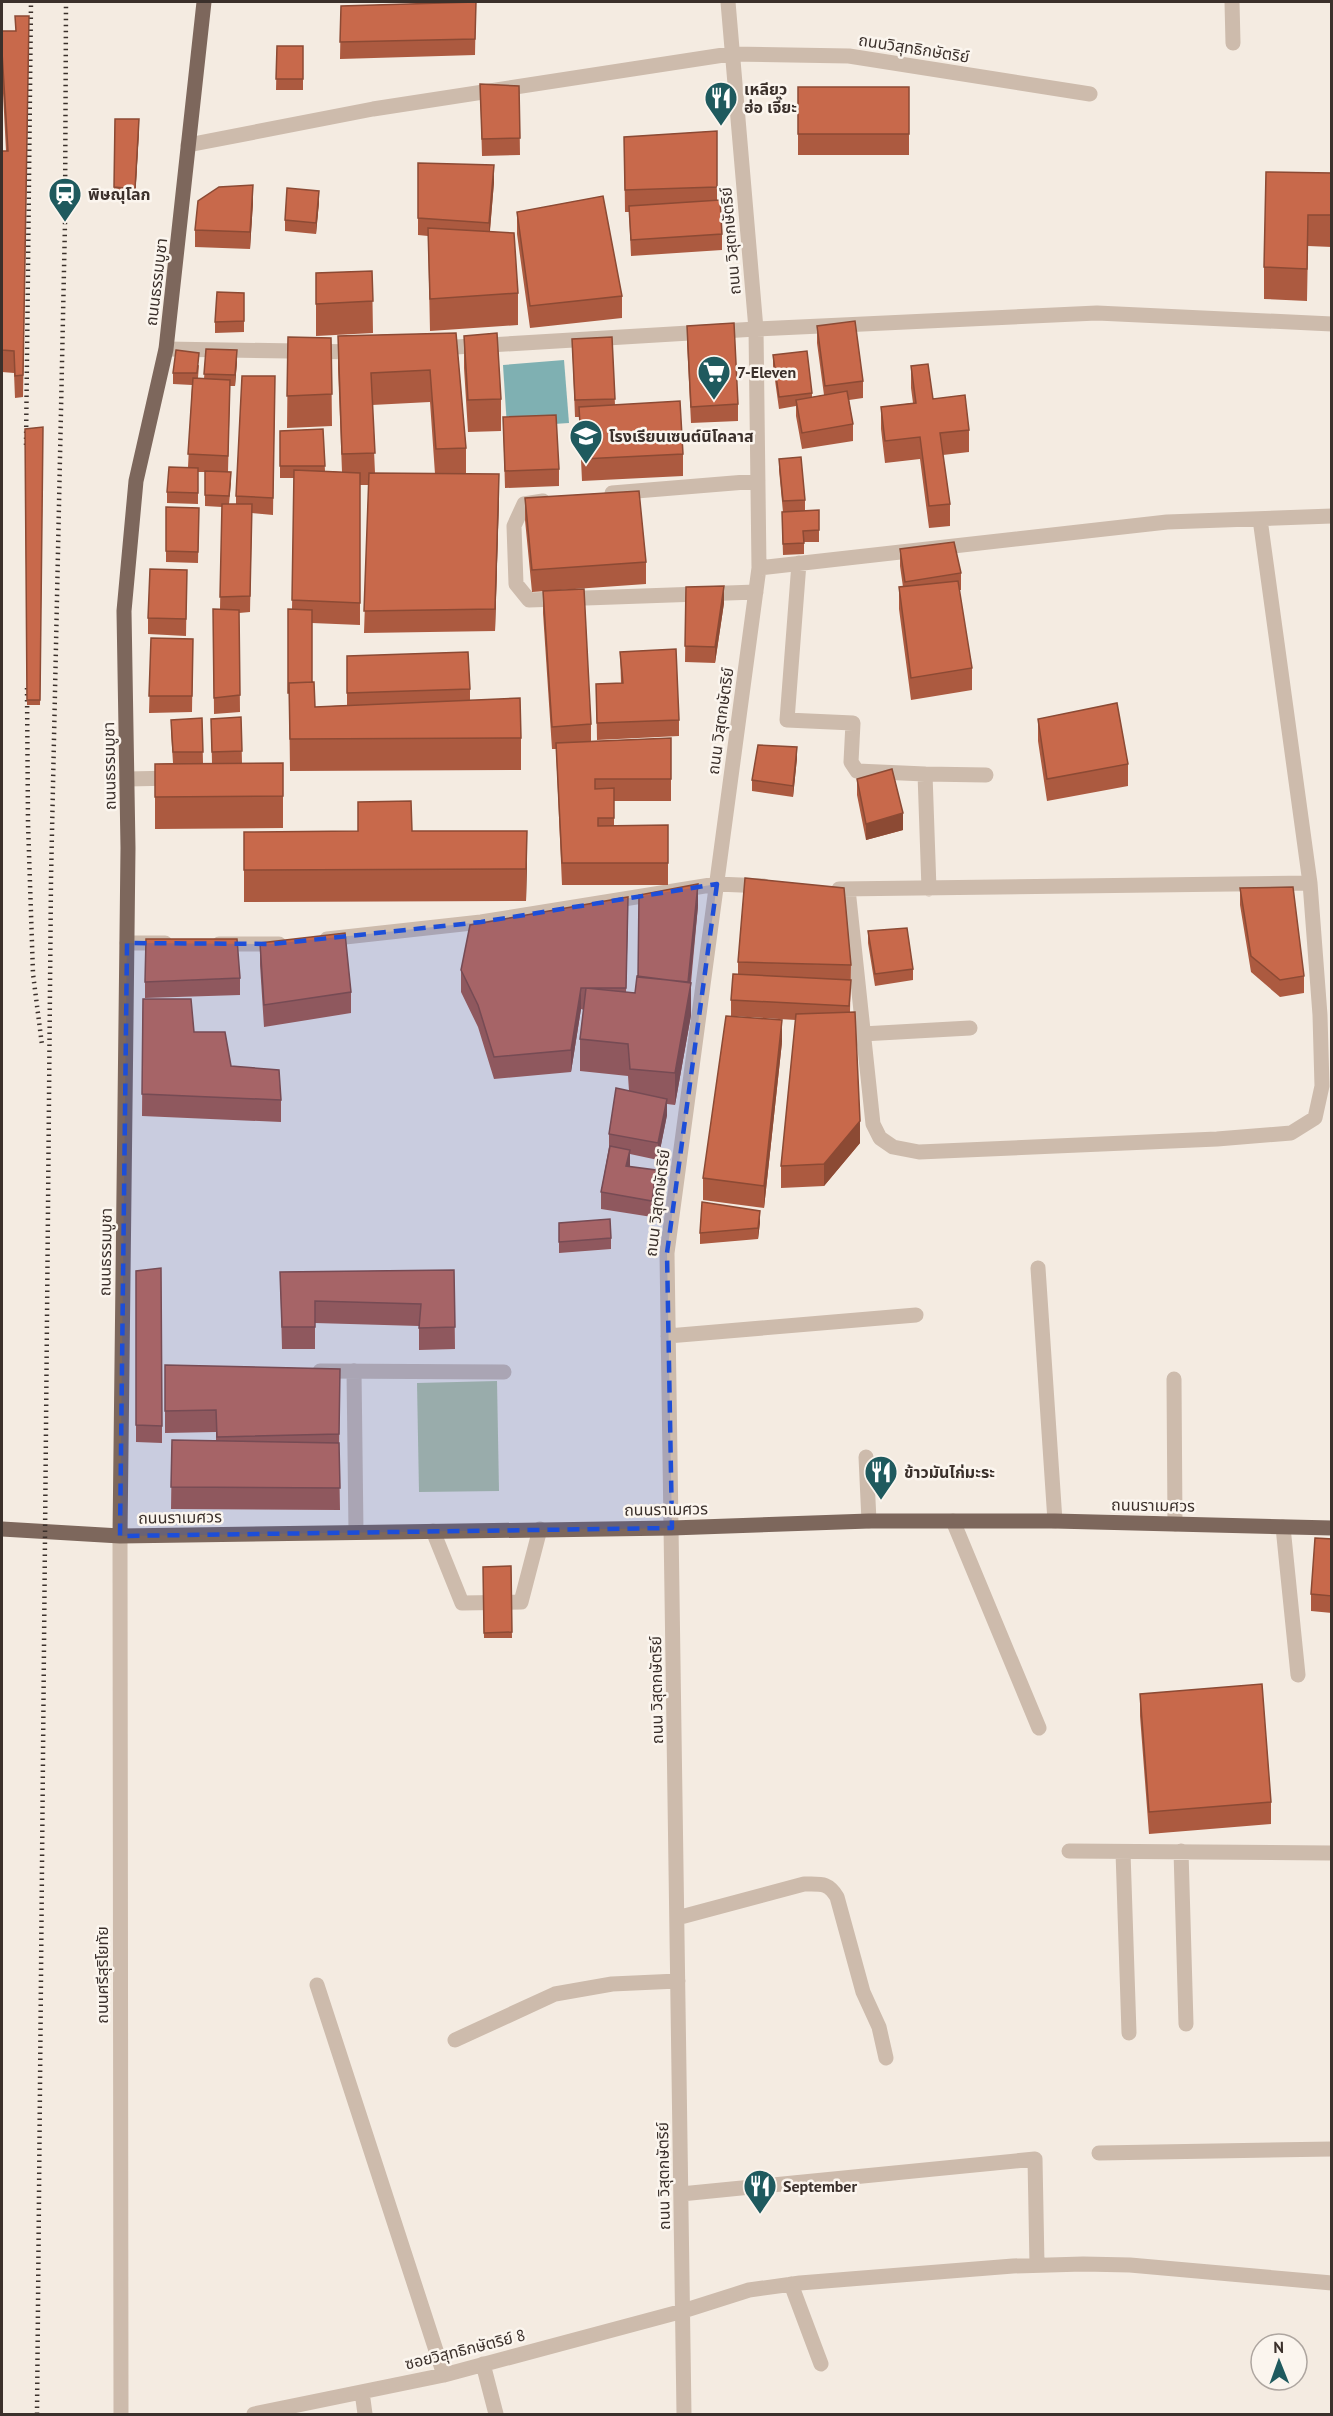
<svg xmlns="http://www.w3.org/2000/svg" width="1333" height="2416" font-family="'PT Sans','Noto Sans Thai',sans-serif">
  <rect width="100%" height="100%" fill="#f4ebe1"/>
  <path fill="#b8c4a0" d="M497,1381L499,1491L419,1492L417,1383Z"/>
  <path fill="#7fb0b2" d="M564,360L569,423L507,427L503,365Z"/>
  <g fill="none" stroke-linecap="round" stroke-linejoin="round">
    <path stroke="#cdbbac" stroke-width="15" d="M1232,2L1233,43
      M188,145L373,109L730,54L849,56L1090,94
      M439,348L756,329L1097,313L1332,324
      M166,349L358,352
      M612,493L758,481
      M543,501L524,504L514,526L516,584L529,600L756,592
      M799,563L787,720L853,723L851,762L857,771L925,774
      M759,568L1167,522L1332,516
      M127,779L175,778
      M839,889L1310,883
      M848,889L873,1124L880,1138L893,1147L919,1152L1217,1139L1291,1133L1315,1118L1322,1086L1320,1015L1310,883L1260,519
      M929,889L925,774L986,775
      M327,939L481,922L717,884L764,886
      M127,943H165
      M219,944H279
      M862,1034L970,1028
      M1038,1268L1055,1521
      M668,1336L916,1315
      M320,1371L504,1372
      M354,1371L356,1532
      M1174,1379L1175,1524
      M866,1457L869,1521
      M953,1521L1039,1728
      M1283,1527L1298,1675
      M433,1531L462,1603L521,1602L540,1529
      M120,1536L121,2414
      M1069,1851L1332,1853
      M1181,1851L1186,2024
      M1123,1852L1129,2033
      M677,1918L804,1884C821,1884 828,1882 837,1897L863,1992L879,2027L886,2058
      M317,1985L444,2375
      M455,2040L555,1994L612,1984L678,1981
      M1099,2153L1332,2149
      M681,2194L1035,2159L1037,2265
      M791,2284L821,2364
      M483,2364L496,2414
      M362,2392L365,2414
      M254,2414L444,2375L683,2311L749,2290L800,2283L1013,2266L1083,2264L1130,2265L1332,2283
      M684,2414L667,1253L759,568L756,329L728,2"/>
    <path stroke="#7d675c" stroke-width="15" d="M2,1529L120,1536L672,1528L869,1521H1055L1332,1528
      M120,1536L128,848L124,611L136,481L166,349L204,2"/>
    <path stroke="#3b302b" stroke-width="4.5" stroke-dasharray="1.5 4.5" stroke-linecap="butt" d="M26,445L31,2
      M27,688L28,823L33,974L42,1045
      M37,2414L51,879L65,223L66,2"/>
  </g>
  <path fill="#ac5a40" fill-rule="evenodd" d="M125,2H158V3Z
    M476,2L475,55L340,59L341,6Z
    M29,16L23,397L15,398L14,373L2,372V151H6L2,74V31H15Z
    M277,46H303V90H276Z
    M480,84L519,86L520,155L482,156Z
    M798,87H909V155H798Z
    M115,119L139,130L135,200L114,198Z
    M717,131V200L722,234V250L631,256L629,212H625L624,137Z
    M418,163L494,182L490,231L518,293V325L430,331L428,236L418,235Z
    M1332,173V247L1308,246L1307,301L1264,299V267Z
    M253,202L250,249L195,247V230Z
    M319,202L316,234L285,231V220Z
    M517,212L622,296V318L530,328L517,234Z
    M372,271L373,333L316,336V273Z
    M244,293V332L215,333V322Z
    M687,326L738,404V421L691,423L687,343Z
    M817,326L863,381V398L849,400L853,424V441L802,449L796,416V406L779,409L773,366V355L812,393V397L824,395L817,343Z
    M456,333L466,448V474L499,496L495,631L364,633L369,485H360V625L312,623V682L315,707L347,705V656L470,689V700L521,738V770L290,771L288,609H292L294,478H280V431L323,429L325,471L342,472L338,368V336ZM430,402L435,474L375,473L372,405Z
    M464,336L501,399V431L468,432L464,368Z
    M288,337L331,338L332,426L287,428Z
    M612,337L615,405L683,454V476L582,481L579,417H575L572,339Z
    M206,349L237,361L235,386H230L228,472L231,483L229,504H236V496L275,376L273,515L252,513L250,612L239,613L240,712L214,714L213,609H220L222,507L205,506V472H198V504L167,503V492L188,467L192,385L173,384V373L199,365L198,378L204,379Z
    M911,366L933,399L969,430V452L943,455L950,504V526L929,528L920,459L885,463L881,429V407L913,403L911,388Z
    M503,417L559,469V486L505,488Z
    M43,427L40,705H27L25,429Z
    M779,459L805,500V511L819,510V542H804V554L783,555L782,523L783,512L779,470Z
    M525,498L646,562V584L532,592L525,520Z
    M166,507L199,508L198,563L166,562Z
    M900,549L961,573V590H959L972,668V690L911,700L899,609V587H903L900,566Z
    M187,570L186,636L148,634V618Z
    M686,587L724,603L715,663L685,662Z
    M543,591L591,724V741L671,738V801H614V825H668V885H562L556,749H552L543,613Z
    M151,638L193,639L192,712L149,713Z
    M620,652L679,720V736L597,740L596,684L621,683Z
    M241,717L242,763H212L211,719Z
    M202,718L203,763H283V828L155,829V764L173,763L171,731Z
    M1038,719L1128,764V786L1047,801L1038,741Z
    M797,758L793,797L752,791V780Z
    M857,779L903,830L866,840L857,795Z
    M412,831L527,863L526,901L244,902V870Z
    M1240,888L1304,976V993L1280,997L1251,972L1240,905Z
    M698,906L691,983V1015L675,1105L667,1104V1115L658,1160L630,1154V1166L656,1187L652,1217L601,1209V1192L609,1147V1134L629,1091L628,1076L580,1071V1039L584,1010L581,1009L571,1072L494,1079L478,1027L461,992V970L628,919L626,992L635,993Z
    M868,931L913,969V980L875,986L868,943Z
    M260,943L351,992V1013L264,1027L260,965Z
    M738,962L851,965L850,1012L860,1143L824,1186L781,1188V1166L796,1020L731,1016V1000L738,975Z
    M240,978V995L145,998V982Z
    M143,999L194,1032L231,1066L281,1100V1122L142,1116Z
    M782,1042L764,1208L703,1200V1178Z
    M760,1222L758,1239L700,1244V1233Z
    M559,1223L611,1238V1249L559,1253Z
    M454,1270L455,1349L419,1350V1326L315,1323V1349H282L280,1272Z
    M136,1271L162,1426V1443L136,1442Z
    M165,1365L340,1369L339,1456L340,1510L171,1509L172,1440H216V1432L165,1433Z
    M1332,1539V1613L1311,1611V1594Z
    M511,1566L512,1638H484L483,1567Z
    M1140,1694L1271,1802V1824L1149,1834L1140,1716Z"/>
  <path fill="#8c4a34" d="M139,119V130L135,200V189Z
    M494,165V182L489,240V223Z
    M253,185V202L250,249V232Z
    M319,191V202L316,234V223Z
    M237,350V361L235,386V375Z
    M499,474V496L495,631V609Z
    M724,586V603L715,663V647Z
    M797,747V758L793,797V786Z
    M903,813V830L866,840V824Z
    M527,831V863L526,901V869Z
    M698,884V906L690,985L691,983V1015L675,1105V1073L688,983Z
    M581,988V1009L571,1072V1050Z
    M782,1020V1042L764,1208V1186Z
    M667,1099V1115L658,1160V1143Z
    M860,1121V1143L824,1186V1164Z
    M630,1150V1167L626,1166Z
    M656,1170V1187L652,1217V1201Z
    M760,1211V1222L758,1239V1228Z"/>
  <path fill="#c8694b" stroke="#8c4a34" stroke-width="1.5" d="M476,2L475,39L340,42L341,6Z
    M15,16H29L23,375L15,376L14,351L2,350V151H8L2,52V31H16Z
    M277,46H303V79H276Z
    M480,84L519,86L520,138L482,139Z
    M798,87H909V134H798Z
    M115,119H139L135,189L114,187Z
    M717,131V187L625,190L624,137Z
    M418,163L494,165L489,223L418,218Z
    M1266,172L1332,173V215H1308L1307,269L1264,267Z
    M253,185L250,232L195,230L198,201L219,187Z
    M287,188L319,191L316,223L285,220Z
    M603,196L622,296L530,306L517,212Z
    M720,200L722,234L631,240L629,206Z
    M428,228L514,233L518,293L430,299Z
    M372,271L373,301L316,304V273Z
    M217,292L244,293V321L215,322Z
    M855,321L863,381L825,386L817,326Z
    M734,323L738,404L691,407L687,326Z
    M456,333L466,448L436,449L430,370L371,373L375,453L342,454L338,336Z
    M497,333L501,399L468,400L464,336Z
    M288,337L331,338L332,394L287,396Z
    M612,337L615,399L575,400L572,339Z
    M206,349L237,350L235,375L204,374Z
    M176,350L199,353L197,373H173Z
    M807,351L812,393L779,397L773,355Z
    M928,364L933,399L965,395L969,430L940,433L950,504L929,506L920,437L885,441L881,407L916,403L911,366Z
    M242,376H275L273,498L236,496Z
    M193,378L230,380L228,456L188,454Z
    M847,391L853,424L802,433L796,400Z
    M680,401L683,454L582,459L579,407Z
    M556,415L559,469L505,471L503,417Z
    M43,427L40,700H27L25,429Z
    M323,429L325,466H280V431Z
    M801,457L805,500L783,501L779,459Z
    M169,467L198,468V493L167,492Z
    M294,470L360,473V603L292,600Z
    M205,471L231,472L229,496L205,495Z
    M369,473L499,474L495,609L364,611Z
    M639,491L646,562L532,570L525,498Z
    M222,504H252L250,596L220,597Z
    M166,507L199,508L198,552L166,551Z
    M819,510V530L803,531L804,543L783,544L782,512Z
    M954,542L961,573L905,582L900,549Z
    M150,569L187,570L186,619L148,618Z
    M958,581L972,668L911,678L899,587Z
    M724,586L715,647L685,646L686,587Z
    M584,589L591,724L552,727L543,591Z
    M213,609L239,610L240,695L214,698Z
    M288,609L312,610V682L289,683V693H288Z
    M151,638L193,639L192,696H149Z
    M676,649L679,720L597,723L596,684L623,683L620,652Z
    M468,652L470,689L347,693V656Z
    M314,682L315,707L520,698L521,738L290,739L289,683Z
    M1117,703L1128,764L1047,779L1038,719Z
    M241,717L242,751L212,752L211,719Z
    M202,718L203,752H173L171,720Z
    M671,738V779H595V789L614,788V818H598V826L668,825V863H562L556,743Z
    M758,745L797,747L793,786L752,780Z
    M283,763V796L155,797V764Z
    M892,769L903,813L866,824L857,779Z
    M411,801L412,831H527L526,869L244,870V832L358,831V802Z
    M745,878L844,888L851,965L738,962Z
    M698,884L688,982L638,977L639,895Z
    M1293,887L1304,976L1280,980L1251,956L1240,888Z
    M628,897L626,988H581L571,1050L494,1057L478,1005L461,970L470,925Z
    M907,928L913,969L875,974L868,931Z
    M345,933L351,992L264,1005L260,943Z
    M146,939H237L240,978L145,982Z
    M733,974L851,980L849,1006L731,1000Z
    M637,976L691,983L675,1073L630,1069L628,1044L580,1039L586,988L635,993Z
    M143,999H191L194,1032H225L231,1066L279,1070L281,1100L142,1094Z
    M855,1012L860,1121L824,1164L781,1166L796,1014Z
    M726,1016L782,1020L764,1186L703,1178Z
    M616,1088L667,1099L658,1143L609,1134Z
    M610,1146L630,1150L626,1166L656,1170L652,1201L601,1192Z
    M702,1202L760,1211L758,1228L700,1233Z
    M610,1219L611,1238L559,1242V1223Z
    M161,1268L162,1426L136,1425V1271Z
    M454,1270L455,1327L419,1328L421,1304L315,1301V1327H282L280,1272Z
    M165,1365L340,1369L339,1434L217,1437L216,1410L165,1411Z
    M172,1440L339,1443L340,1488L171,1487Z
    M1315,1538L1332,1539V1596L1311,1594Z
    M511,1566L512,1632L484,1633L483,1567Z
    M1262,1684L1271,1802L1149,1812L1140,1694Z"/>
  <path fill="#1d4ed8" fill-opacity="0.2" stroke="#1d4ed8" stroke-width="4.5" stroke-dasharray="12 8" stroke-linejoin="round" d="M717,884L667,1253L672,1528L120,1536L127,943L273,944L481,922Z"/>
  <defs>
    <g id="restaurant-pin" transform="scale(1.725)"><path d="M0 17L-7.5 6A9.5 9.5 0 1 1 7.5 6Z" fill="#1f5a5e" stroke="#fbf5ee"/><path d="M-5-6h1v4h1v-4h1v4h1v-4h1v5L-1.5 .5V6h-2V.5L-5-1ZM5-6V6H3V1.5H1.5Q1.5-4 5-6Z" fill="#fff"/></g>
    <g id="station-pin" transform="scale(1.725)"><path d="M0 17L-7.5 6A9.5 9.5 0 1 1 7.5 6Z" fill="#1f5a5e" stroke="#fbf5ee"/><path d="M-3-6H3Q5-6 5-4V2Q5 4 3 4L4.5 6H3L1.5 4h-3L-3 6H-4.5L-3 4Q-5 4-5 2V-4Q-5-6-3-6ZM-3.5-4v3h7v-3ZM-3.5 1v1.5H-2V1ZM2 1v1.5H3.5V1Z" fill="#fff"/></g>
    <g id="supermarket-pin" transform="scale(1.725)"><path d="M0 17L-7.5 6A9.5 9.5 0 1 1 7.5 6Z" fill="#1f5a5e" stroke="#fbf5ee"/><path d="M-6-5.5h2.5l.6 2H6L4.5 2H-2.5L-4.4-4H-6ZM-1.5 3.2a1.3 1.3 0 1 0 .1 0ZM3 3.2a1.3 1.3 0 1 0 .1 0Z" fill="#fff"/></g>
    <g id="school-pin" transform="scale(1.725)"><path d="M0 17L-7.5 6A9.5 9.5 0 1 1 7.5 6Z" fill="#1f5a5e" stroke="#fbf5ee"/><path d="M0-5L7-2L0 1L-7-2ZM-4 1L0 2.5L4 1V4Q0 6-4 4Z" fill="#fff"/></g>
  </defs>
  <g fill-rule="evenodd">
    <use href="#restaurant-pin" x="721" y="98"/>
    <use href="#station-pin" x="65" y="194"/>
    <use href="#supermarket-pin" x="714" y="372"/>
    <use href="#school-pin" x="586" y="436"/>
    <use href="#restaurant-pin" x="881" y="1472"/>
    <use href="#restaurant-pin" x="760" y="2186"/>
  </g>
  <g text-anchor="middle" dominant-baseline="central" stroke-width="5" stroke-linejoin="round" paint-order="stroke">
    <g font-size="16" fill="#3b302b" stroke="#fbf5ee">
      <text transform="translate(914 48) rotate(9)">ถนนวิสุทธิกษัตริย์</text>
      <text transform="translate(730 241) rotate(-95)">ถนน วิสุตกษัตริย์</text>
      <text transform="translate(156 282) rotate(-83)">ถนนธรรมบูชา</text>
      <text transform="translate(720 721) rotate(-82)">ถนน วิสุตกษัตริย์</text>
      <text transform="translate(109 766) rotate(-91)">ถนนธรรมบูชา</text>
      <text transform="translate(657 1203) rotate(-83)">ถนน วิสุตกษัตริย์</text>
      <text transform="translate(105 1252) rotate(-89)">ถนนธรรมบูชา</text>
      <text transform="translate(1153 1505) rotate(1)">ถนนราเมศวร</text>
      <text transform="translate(666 1509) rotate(-1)">ถนนราเมศวร</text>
      <text transform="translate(180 1517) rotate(-1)">ถนนราเมศวร</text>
      <text transform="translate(656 1690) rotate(-91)">ถนน วิสุตกษัตริย์</text>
      <text transform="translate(102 1975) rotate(-90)">ถนนศรีสุริโยทัย</text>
      <text transform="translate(663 2176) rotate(-91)">ถนน วิสุตกษัตริย์</text>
      <text transform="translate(465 2349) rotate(-14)">ซอยวิสุทธิกษัตริย์ 8</text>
    </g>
    <g font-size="16" font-weight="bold" fill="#3b302b" stroke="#fbf5ee" text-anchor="start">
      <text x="744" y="89">เหลียว<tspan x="744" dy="18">ฮ่อ เจี๊ยะ</tspan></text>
      <text x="88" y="194">พิษณุโลก</text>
      <text x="737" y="372">7-Eleven</text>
      <text x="609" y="436">โรงเรียนเซนต์นิโคลาส</text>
      <text x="904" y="1472">ข้าวมันไก่มะระ</text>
      <text x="783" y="2186">September</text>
    </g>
  </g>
  <rect width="1333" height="2416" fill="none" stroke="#3b302b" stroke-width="6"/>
  <g transform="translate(1279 2362) rotate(359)"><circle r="28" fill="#fbf5ee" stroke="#aea6a0" stroke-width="1.5"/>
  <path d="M0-4.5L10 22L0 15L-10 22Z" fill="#1f5a5e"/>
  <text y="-9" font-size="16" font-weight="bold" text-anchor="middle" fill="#3b302b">N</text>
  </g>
</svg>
